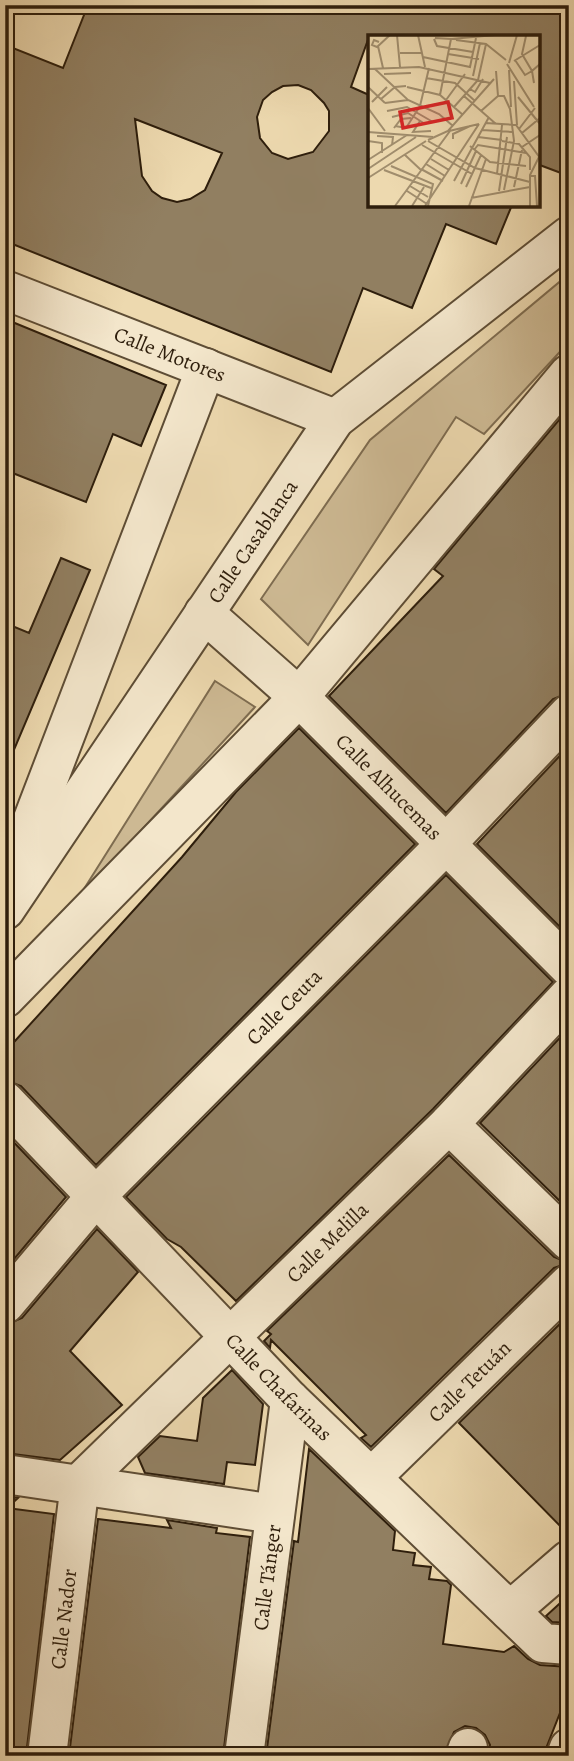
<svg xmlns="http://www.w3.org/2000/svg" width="574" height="1761" font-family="Alegreya,serif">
  <rect width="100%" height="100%" fill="#edd9af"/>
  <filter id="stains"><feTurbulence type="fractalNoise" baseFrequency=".00286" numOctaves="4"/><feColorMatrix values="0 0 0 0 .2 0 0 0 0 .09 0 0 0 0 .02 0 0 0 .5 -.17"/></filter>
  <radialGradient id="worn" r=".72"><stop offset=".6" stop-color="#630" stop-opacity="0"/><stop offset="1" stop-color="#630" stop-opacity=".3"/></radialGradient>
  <path fill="#cdb993" stroke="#7e6c50" stroke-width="2" d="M569,274V342L484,434L456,417L308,645L261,599L370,440Z
    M215,681L255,707L77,900Z"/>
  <path fill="#917f61" stroke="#2e1e0c" stroke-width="2" fill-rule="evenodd" d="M88,5H569V176L537,164V37H369L351,87L369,95V205H512L496,244L446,224L412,308L363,288L331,372L5,241V67L13,48L63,68ZM298,85L311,90L324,103L329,111V131L313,152L288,159L272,153L260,138L257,117L263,100L272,92L283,86ZM135,119L222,153L205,190L190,199L177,202L162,198L152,191L142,176Z
    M5,319L166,385L141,446L113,434L86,502L5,470Z
    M569,408V693L553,699L446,813L329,696L443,576L434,569Z
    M61,558L90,570L5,771V623L29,633Z
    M299,728L415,844L96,1165L21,1086L5,1080V1052L182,857L236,792Z
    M569,746V936L477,844Z
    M446,875L553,982L433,1109L236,1301L181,1247L167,1239L126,1197Z
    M569,1028V1210L480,1123Z
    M5,1133L66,1197L5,1270Z
    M449,1155L554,1257L569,1263L554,1268L371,1447L361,1438L366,1435L271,1340L270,1348L264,1341L271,1334L267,1331Z
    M97,1229L138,1272L70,1351L122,1405L60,1460L5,1453V1325L22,1318Z
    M569,1315V1535L459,1423Z
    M232,1370L263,1404L255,1465L227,1462L224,1484L145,1473L138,1457L160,1436L197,1441L203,1398Z
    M309,1449L395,1531L393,1550L415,1553L413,1565L431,1567L429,1579L447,1581L451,1585L443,1644L504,1652L514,1646L528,1659L540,1665L569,1667V1690L543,1756H488L490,1745L485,1735L476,1728L465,1726L454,1732L444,1756H266L294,1541L298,1542Z
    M5,1496L18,1498L7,1508L54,1514L26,1756H5Z
    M98,1519L171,1528L167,1520L217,1528L216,1533L250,1537L223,1756H69Z
    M569,1595V1623L552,1622L546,1616Z"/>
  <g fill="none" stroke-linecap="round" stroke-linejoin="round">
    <g stroke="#5e4d35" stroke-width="42">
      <g id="minor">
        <path id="s1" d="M5,290L335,419"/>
        <path id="s2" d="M204,613L299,697L569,967"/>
        <path d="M15,866L206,368"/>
        <path id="s3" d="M5,910L335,419L569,236"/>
        <path d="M5,998L299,697L569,374"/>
        <path id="s4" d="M5,1101L290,1400L543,1643L569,1645"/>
        <path d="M449,1124L569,1241"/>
        <path id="s5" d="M5,1304L96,1196L446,844L569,714"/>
        <path d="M5,1474L275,1514"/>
        <path id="s6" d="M371,1478L569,1284"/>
        <path d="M510,1611L569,1560"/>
        <path id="s7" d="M47,1756L80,1483L449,1124L569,996"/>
        <path id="s8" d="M244,1756L290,1400"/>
        <path d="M465,1756L468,1748"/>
        <path d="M566,1756L569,1748"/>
      </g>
    </g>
    <use href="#minor" stroke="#f3e6cb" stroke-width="38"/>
  </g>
  <g text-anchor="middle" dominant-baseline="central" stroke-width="7" stroke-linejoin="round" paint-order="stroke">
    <g font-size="21" fill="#2e1e0c" stroke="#f3e6cb">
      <text stroke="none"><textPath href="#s1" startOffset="177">Calle Motores</textPath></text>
      <text stroke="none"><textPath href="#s3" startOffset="444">Calle Casablanca</textPath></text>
      <text stroke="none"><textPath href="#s2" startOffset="254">Calle Alhucemas</textPath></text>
      <text stroke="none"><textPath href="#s5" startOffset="408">Calle Ceuta</textPath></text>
      <text stroke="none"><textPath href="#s7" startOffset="620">Calle Melilla</textPath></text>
      <text stroke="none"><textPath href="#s6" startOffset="138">Calle Tetuán</textPath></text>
      <text stroke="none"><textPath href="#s4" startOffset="396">Calle Chafarinas</textPath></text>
      <text stroke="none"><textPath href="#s8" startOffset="180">Calle Tánger</textPath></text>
      <text stroke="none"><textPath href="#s7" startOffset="138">Calle Nador</textPath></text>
    </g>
  </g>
  <g transform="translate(368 35)">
    <rect width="172" height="172" fill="#edd9af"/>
    <path fill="none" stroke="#a18e6e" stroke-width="2" d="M29,0L32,32M50,0L57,32M67,3L83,4L72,60M66,4L69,11L105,17M83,4L127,0M88,5L118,9L138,25M11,7L6,5L4,10L9,12L22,0M10,11L15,33M32,18H54M80,19L111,24M55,22L102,32L108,3M147,25L157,40L164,36L154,19L158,1M146,26L172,10M141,28L149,0M139,29L166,72M0,34L51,32L122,48M7,34L40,65L71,79L85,91M141,35L143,72M128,36L130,61M16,39L43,38M105,41L112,8M58,43L87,48L107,66M146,46L149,90M166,48L164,36L172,29M0,52L17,68M39,52L72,60L95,80M102,54L107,57L115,44M96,61L128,89M130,61H136L142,74L146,106L136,155M150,62L172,89M13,64L27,52L38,51M78,65L97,39M4,67L19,52M17,68L40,65M86,72L110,45L118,9M0,73L17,96M19,76L39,72L65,87M113,76L130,61M24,82L40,78L57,89M52,86L45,97L63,96M117,88L148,90L172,123M27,91L38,93L52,71L61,33M26,93L33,84L43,83M151,94L167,73M114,95L144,97M81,96L111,89M0,97L65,102M154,98L172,83M9,101L25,102L24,110M110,102L134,105M85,104V99L102,91M60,105L80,96L126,44M0,106L14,108V118M60,106L107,133L162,147M134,106L151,109L162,122V135M54,110L104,139M102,111L122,127L158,131M154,112L172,100M106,115L110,110L158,118M37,120L53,135M63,124L81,135M0,125L39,100M58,129L77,141M23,131L65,149L60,171M0,134L48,102M53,134L75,146M16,135L63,153M129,139L134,90M162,141H167L169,171M0,143L58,106M86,146L121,82M93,149L108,116M42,151L60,162M98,152L113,120M146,152L154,115M39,156L59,169M131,156L139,102M103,163L162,152M27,171L82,96M44,171L56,152M57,171L111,89M101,171L118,124M162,171V140L171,122"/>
    <path fill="#d62828" fill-opacity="0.15" stroke="#d62828" stroke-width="3.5" d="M80,67L84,83L35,93L32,77Z"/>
    <rect width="172" height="172" fill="none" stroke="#2e1e0c" stroke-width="3.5"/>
  </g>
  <rect width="574" height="1761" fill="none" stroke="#edd9af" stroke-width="28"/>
  <rect x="7" y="7" width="560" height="1747" fill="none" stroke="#2e1e0c" stroke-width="3.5"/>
  <rect x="14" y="14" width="546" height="1733" fill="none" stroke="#2e1e0c" stroke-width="2"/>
  <rect width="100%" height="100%" filter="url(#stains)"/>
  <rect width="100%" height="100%" fill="url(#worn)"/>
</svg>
